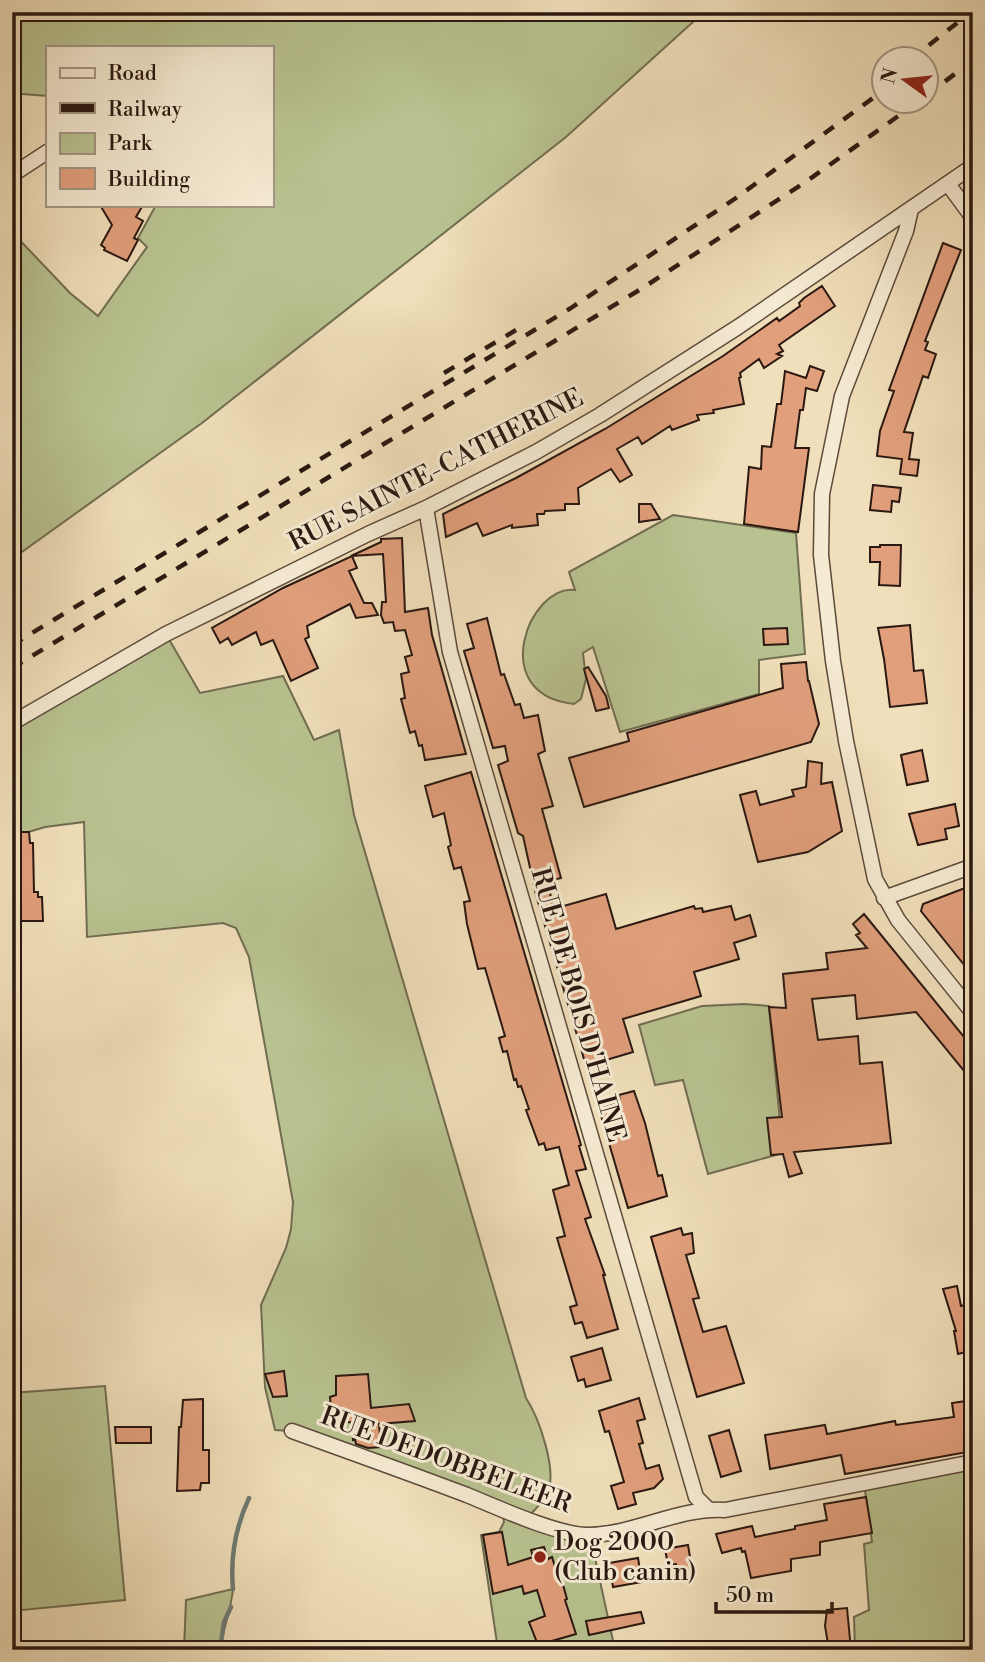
<svg xmlns="http://www.w3.org/2000/svg" width="985" height="1662" font-family="'Libre Bodoni',serif">
  <rect width="100%" height="100%" fill="#f0dfba"/>
  <filter id="stains"><feTurbulence type="fractalNoise" baseFrequency=".00286" numOctaves="4"/><feColorMatrix values="0 0 0 0 .2 0 0 0 0 .09 0 0 0 0 .02 0 0 0 .5 -.17"/></filter>
  <radialGradient id="worn" r=".72"><stop offset=".6" stop-color="#630" stop-opacity="0"/><stop offset="1" stop-color="#630" stop-opacity=".3"/></radialGradient>
  <path fill="#b8c290" stroke="#716d50" stroke-width="2" d="M12,12H704L566,137L202,423L12,559V232L70,293L98,316L147,247L138,238L156,205H271V47H47V96L22,94L12,90Z
    M673,515L796,533L805,654L759,660V694L620,732L593,647L583,653L586,679L581,699L574,704C486,695 529,584 575,590L569,572Z
    M166,634L200,693L283,676L314,740L339,730L354,815L526,1398C539,1418 557,1469 548,1492C545,1501 534,1510 527,1518L590,1535L615,1650H498L481,1535L499,1532L504,1522L502,1509L292,1431L275,1430L265,1387L261,1305L286,1248L291,1229L293,1202L249,957L236,928L223,923L87,937L84,822L45,827L12,837V724Z
    M744,1004L769,1006L783,1153L708,1174L683,1080L655,1085L639,1025L702,1006Z
    M105,1386L125,1600L12,1611V1393Z
    M973,1462V1650H855L854,1617L869,1610L864,1544L872,1542L864,1483Z
    M233,1589C231,1610 223,1629 220,1650H184L186,1600Z"/>
  <g fill="none" stroke-linecap="round" stroke-linejoin="round">
    <path stroke="#6e7a73" stroke-width="4.5" d="M233,1589C230,1556 235,1528 249,1498
      M220,1650L224,1622L231,1607"/>
  </g>
  <path fill="#e19f7c" stroke="#2a1811" stroke-width="2" d="M100,205H143L136,217L143,221L134,238L138,240L127,261L104,250L105,248L101,245L112,225Z
    M943,243L961,250L925,341L928,342L925,350L936,354L928,378L923,376L904,432L913,433L909,459L919,460L917,476L900,474L902,459L877,456L880,431L894,391L889,390Z
    M822,286L835,306L779,345L783,351L777,354L782,356L764,368L759,359L740,373L741,377L739,378L744,404L713,410L714,413L697,415L699,420L672,430L670,426L642,444L638,437L617,449L632,475L620,482L611,469L578,488L579,504H565V510L545,511L544,514H537L538,525L512,528V525L483,536L477,523L446,537L443,514L516,478L605,429L723,356L777,318L779,321L800,306L799,303L804,298Z
    M810,366L824,371L817,391L806,388L803,410H800L795,448H809L798,532L744,524L749,467L761,469L762,446L771,447L777,404H781L785,371L806,378Z
    M873,485L901,488L899,502L892,501L891,512L870,510Z
    M639,504H651L660,519L639,522Z
    M402,538L405,612L428,608L432,635L466,754L425,760L422,745L419,746L415,731L410,733L401,699L405,698L401,674L409,672L405,657L412,655L405,630L395,631L393,622L384,623L381,615L382,602H386L383,554L351,556L381,542V539Z
    M880,545H901L900,586L879,585L880,562H870V547H880Z
    M352,556L357,568L349,571L364,603H372L378,615L356,618L350,604L307,626L309,637L305,639L318,668L291,681L273,640L261,645L256,632L232,645L228,638L220,643L212,628L283,588Z
    M487,618L501,675L504,674L515,705L520,704L524,718L538,715L545,751L538,754L553,806L542,809L561,878L548,881L553,909L606,894L616,929L694,906L695,909L702,908L703,912L731,906L735,920L750,915L756,936L734,943L739,959L694,972L701,996L623,1019L633,1052L586,1066L536,895L523,836L518,833L498,765L508,761L505,746L493,748L464,651L474,648L467,624Z
    M910,625L914,671L923,670L927,703L890,707L884,659L878,628Z
    M787,628L788,644L764,645L763,629Z
    M806,662L808,681H809L819,724L811,742L584,807L569,758L629,741L627,733L783,688L781,664Z
    M588,667L606,696L609,708L596,711L584,669Z
    M922,750L928,781L907,785L901,755Z
    M808,761L822,763L821,784L832,782L842,831L808,852L758,862L740,795L756,791L760,805L794,796L792,790L806,787Z
    M471,772L581,1145L579,1146L586,1169L576,1171L591,1217L585,1219L605,1275H603L618,1329L587,1338L582,1322L575,1324L570,1307L577,1305L557,1238L565,1236L553,1190L569,1185L559,1147L546,1150L544,1143L539,1145L526,1110L529,1109L521,1086L518,1087L516,1079L514,1080L507,1051L503,1052L499,1038L505,1036L485,968L478,969L467,924L464,902L470,901L461,867L454,869L448,847L451,845L444,813L433,817L425,786Z
    M955,804L959,826L945,829L947,839L918,845L909,814Z
    M17,832H29L30,843H33L34,892H38V897H42L43,921H19Z
    M973,885V976L921,911L923,904Z
    M864,914L973,1048V1069L964,1071L916,1012L857,1019L855,995L812,999L818,1040L858,1036L860,1064L882,1062L891,1143L794,1152L802,1173L789,1177L783,1154L771,1155L767,1118L782,1117L769,1007L786,1008L783,974L828,969L826,953L867,948L856,935L860,933L853,924Z
    M634,1091L645,1123L658,1176L662,1175L667,1196L628,1208L599,1109L620,1102L619,1095Z
    M681,1228L683,1235L692,1233L694,1253L686,1255L699,1298L693,1299L703,1332L726,1326L744,1383L697,1397L651,1237Z
    M957,1286L961,1306L973,1303V1350L958,1354L954,1331H956L943,1289Z
    M602,1348L611,1380L586,1387L584,1379L578,1381L571,1357Z
    M284,1371L287,1396L273,1397L265,1374Z
    M368,1374L371,1408L409,1404L415,1421L379,1424L381,1447L368,1448L356,1444L355,1439L353,1440L351,1422L332,1423L330,1397L336,1395V1376Z
    M639,1398L645,1419L637,1421L643,1443L639,1444L646,1469L659,1465L663,1479L654,1488L633,1493L636,1504L618,1509L611,1486L624,1482L609,1431L605,1432L599,1411Z
    M203,1399V1450H209V1483H201L200,1490L177,1491L179,1427H181L183,1400Z
    M973,1400V1451L845,1474L841,1455L770,1469L765,1435L825,1425L827,1434L895,1421L896,1425L954,1417L952,1403Z
    M115,1427H151V1443H116Z
    M729,1430L741,1471L721,1477L709,1436Z
    M866,1497L872,1533L820,1542V1555L791,1559V1571L751,1578L745,1551L742,1552L741,1548L722,1553L716,1534L752,1526L755,1537L795,1529V1526L827,1520L824,1504Z
    M502,1532L508,1565L533,1557L531,1550L544,1547L548,1559L552,1557L559,1580L563,1585L567,1599L565,1600L576,1634L538,1645L529,1622L545,1616L537,1590L524,1594L522,1586L493,1594L483,1535Z
    M688,1545L692,1569L677,1571L676,1564L668,1565L665,1549Z
    M638,1558L642,1582L613,1587L609,1563Z
    M847,1608L851,1650H829L825,1626L827,1610Z
    M641,1612L644,1623L589,1635L586,1621Z"/>
  <g fill="none" stroke-linecap="round" stroke-linejoin="round">
    <g stroke="#5c4a3b" stroke-width="17">
      <path id="minor" d="M12,175L47,152
        M948,184L973,218
        M911,209L906,231L842,396L822,494L821,555L833,661L846,741L875,879L898,920L973,1013
        M426,508L450,652L696,1497L707,1508
        M12,723L166,634L368,534L426,508L536,452L600,415L738,327L973,166
        M884,898L973,866
        M292,1431C350,1452 409,1473 467,1495C496,1507 560,1536 589,1535C636,1534 679,1507 725,1510L973,1462"/>
    </g>
    <use href="#minor" stroke="#f5ead2" stroke-width="14"/>
    <path stroke="#2a1811" stroke-width="4.5" stroke-dasharray="12 12" stroke-linecap="butt" d="M910,60L971,12
      M926,96L973,60
      M444,373L516,330
      M12,645L571,308L736,198L884,90
      M12,668L641,289L807,181L918,102"/>
  </g>
  <circle fill="#8f2418" stroke="#f5ead2" stroke-width="2.5" cx="540" cy="1557" r="7"/>
  <g text-anchor="middle" dominant-baseline="central" stroke-width="6" stroke-linejoin="round" paint-order="stroke">
    <g font-size="26" fill="#2a1811" stroke="#f5ead2">
      <text transform="translate(436 470) rotate(-27)">RUE SAINTE-CATHERINE</text>
      <text transform="translate(578 1005) rotate(74)">RUE DE BOIS D'HAINE</text>
      <text transform="translate(446 1460) rotate(20)">RUE DEDOBBELEER</text>
    </g>
    <g font-size="26" fill="#2a1811" stroke="#f5ead2" text-anchor="start">
      <text x="554" y="1542">Dog 2000<tspan x="554" dy="30">(Club canin)</tspan></text>
    </g>
  </g>
  <rect width="985" height="1662" fill="none" stroke="#f0dfba" stroke-width="42"/>
  <rect x="14" y="14" width="957" height="1634" fill="none" stroke="#2a1811" stroke-width="3.5"/>
  <rect x="21" y="21" width="943" height="1620" fill="none" stroke="#2a1811" stroke-width="2"/>
  <rect x="46" y="46" width="228" height="161" fill="#f5ead2" stroke="#a49685" stroke-width="2"/>
  <rect x="60" y="68" width="35" height="10" fill="#f5ead2" stroke="#a49685" stroke-width="2"/>
  <text x="108" y="80" font-size="21" fill="#2a1811">Road</text>
  <rect x="60" y="103" width="35" height="10" fill="#2a1811" stroke="#a49685" stroke-width="2"/>
  <text x="108" y="116" font-size="21" fill="#2a1811">Railway</text>
  <rect x="60" y="133" width="35" height="21" fill="#b8c290" stroke="#a49685" stroke-width="2"/>
  <text x="108" y="150" font-size="21" fill="#2a1811">Park</text>
  <rect x="60" y="168" width="35" height="21" fill="#e19f7c" stroke="#a49685" stroke-width="2"/>
  <text x="108" y="186" font-size="21" fill="#2a1811">Building</text>
  <g transform="translate(905 80) rotate(285)"><circle r="33" fill="#f5ead2" stroke="#a49685" stroke-width="2"/>
  <path d="M0-5L12 26L0 18L-12 26Z" fill="#8f2418"/>
  <text y="-10" font-size="19" font-weight="bold" text-anchor="middle" fill="#2a1811">N</text>
  </g>
  <path d="M716 1602v10h116v-10" fill="none" stroke="#2a1811" stroke-width="3.5"/>
  <text x="726" y="1602" font-size="21" fill="#2a1811" stroke="#f5ead2" stroke-width="5" paint-order="stroke">50 m</text>
  <rect width="100%" height="100%" filter="url(#stains)"/>
  <rect width="100%" height="100%" fill="url(#worn)"/>
</svg>
